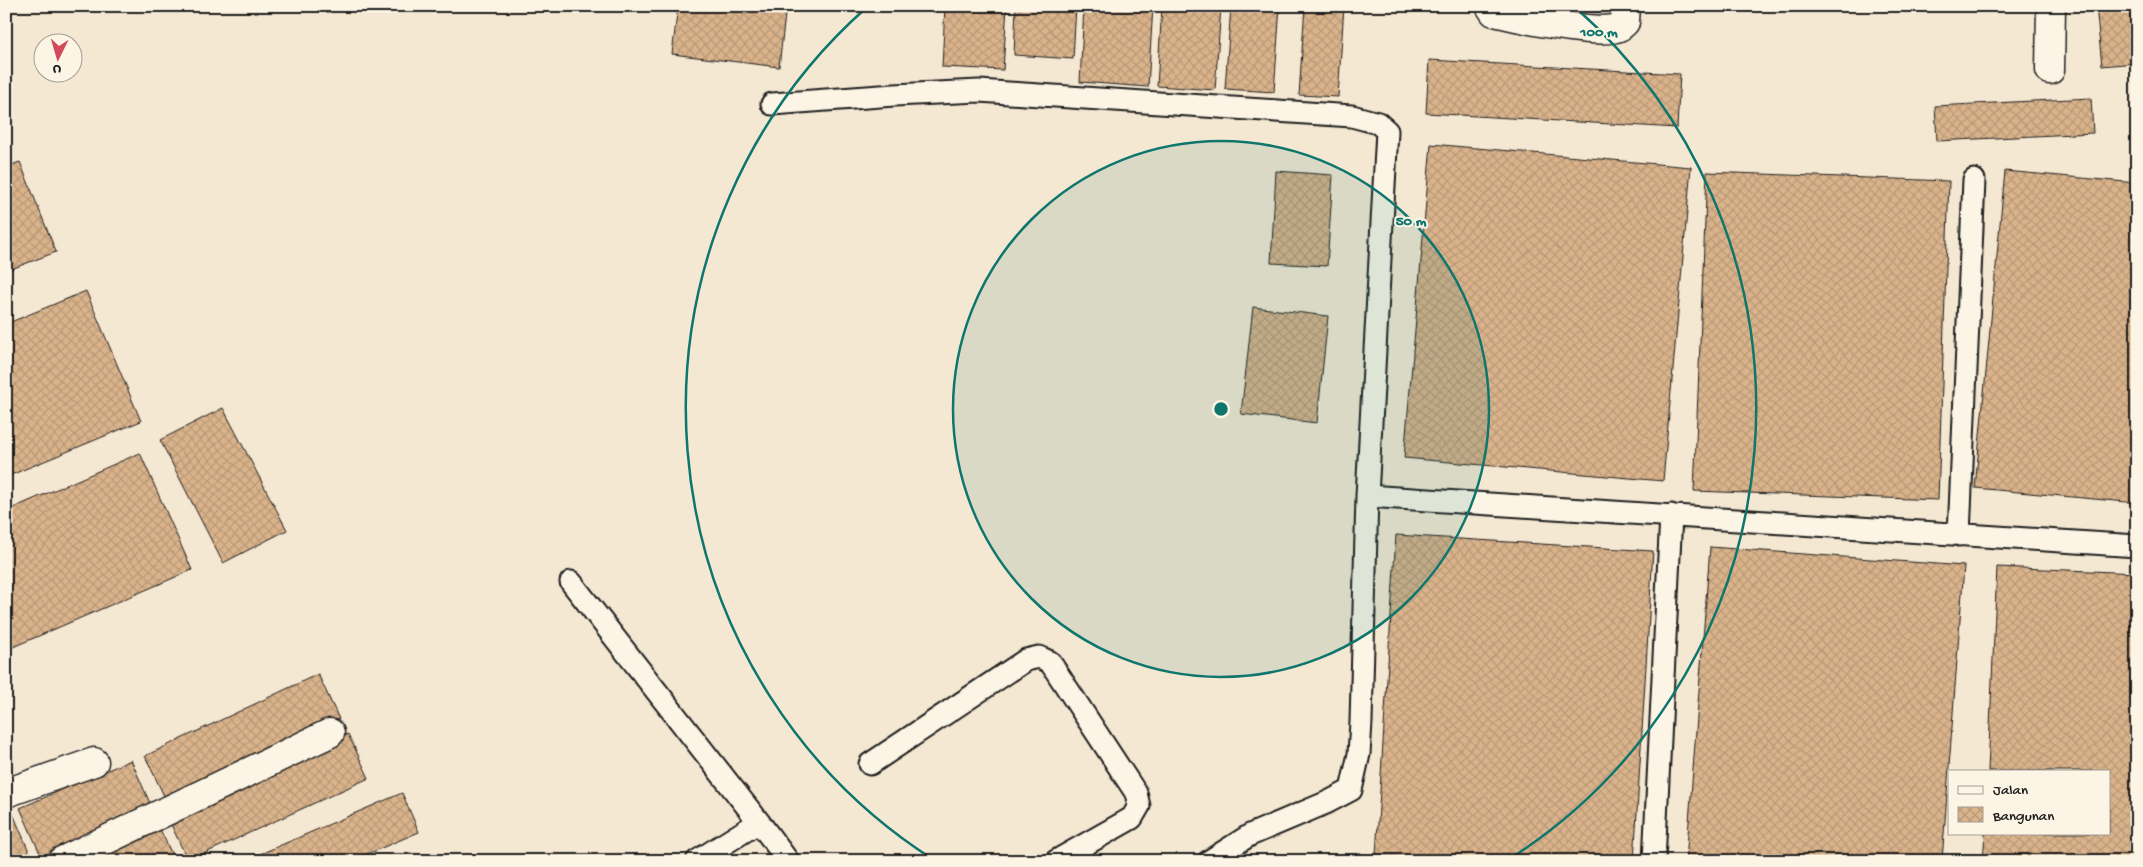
<svg xmlns="http://www.w3.org/2000/svg" width="2143" height="867" font-family="'Gochi Hand',sans-serif">
  <defs>
    <pattern id="building-cross-hatch" width="8" height="8" patternUnits="userSpaceOnUse" patternTransform="scale(1.25)"><rect width="8" height="8" fill="#dab38b"/><path d="M0 0l8 8M0 8l8-8" fill="none" stroke="#ba9977"/></pattern>
  </defs>
  <rect width="100%" height="100%" fill="#f5e8d3"/>
  <filter id="ink" filterUnits="userSpaceOnUse"><feTurbulence type="fractalNoise" baseFrequency=".02" numOctaves="2"/><feDisplacementMap in="SourceGraphic" scale="10" xChannelSelector="R" yChannelSelector="G"/><feConvolveMatrix kernelMatrix="1 2 1 2 8 2 1 2 1" color-interpolation-filters="sRGB"/></filter>
  <g filter="url(#ink)">
    <path fill="url(#building-cross-hatch)" stroke="#1c1c1c" d="M678,6H786L779,67L672,54Z
      M945,6H1007L1003,70L942,67Z
      M1016,6H1076L1073,59L1014,55Z
      M1084,6H1153L1148,87L1080,82Z
      M1162,6H1221L1215,90L1157,86Z
      M1231,6H1280L1274,92L1225,89Z
      M1305,6H1344L1338,97L1299,95Z
      M1513,6H1610V13Z
      M2096,6H2129L2136,63L2102,66Z
      M1429,60L1680,74L1677,128L1426,113Z
      M2091,98L2093,133L1937,141L1935,106Z
      M1431,144L1691,167L1663,481L1404,458Z
      M20,162L56,252L6,271V167Z
      M1276,171L1333,175L1327,266L1271,263Z
      M2005,171L2137,183V503L1975,488Z
      M1707,172L1949,181L1938,500L1694,491Z
      M86,291L141,421L6,477V324Z
      M1253,307L1328,316L1317,423L1241,414Z
      M223,408L287,530L223,563L160,440Z
      M140,453L192,570L6,650V511Z
      M1396,535L1653,551L1634,861H1470L1376,855Z
      M1710,547L1964,566L1942,861H1686Z
      M1997,567L2137,573V861H1983L1985,833H2109V771H1988Z
      M318,674L339,719L166,800L145,756Z
      M348,734L369,778L188,861L168,818Z
      M131,760L153,810L42,858L20,808Z
      M402,793L419,832L351,861H244Z
      M11,809L33,861H6V811Z
      M158,825L175,861H101L97,853Z"/>
    <g fill="none" stroke-linecap="round" stroke-linejoin="round">
      <g stroke="#1c1c1c" stroke-width="25">
        <path id="service" d="M772,104L894,95L979,91L1352,116L1378,123L1387,131L1367,496L1361,722L1359,754L1351,790L1328,802L1250,835L1209,861
          M1367,496L2137,546
          M1959,535L1974,180
          M571,582L759,822L697,861
          M870,764L1026,660L1039,657L1050,662L1136,793L1139,806L1132,818L1056,861
          M759,822L788,861
          M1654,861L1671,515"/>
      </g>
      <g stroke="#1c1c1c" stroke-width="31">
        <path id="minor" d="M1490,6L1494,12C1515,17 1601,37 1619,27C1621,26 1623,24 1625,22L1626,6
          M2050,70L2051,6
          M6,793L94,762
          M62,861L330,733"/>
      </g>
      <use href="#service" stroke="#fcf5e5" stroke-width="21"/>
      <use href="#minor" stroke="#fcf5e5" stroke-width="28"/>
    </g>
  </g>
  <circle cx="1221" cy="409" r="268" fill="#0f766e" fill-opacity=".12"/>
  <g fill="none" stroke="#0f766e" stroke-width="2.5">
    <circle cx="1221" cy="409" r="268"/>
    <path d="M934 860A535 535 0 0 1 866 8M1576 8A535 535 0 0 1 1508 860"/>
  </g>
  <circle cx="1221" cy="409" r="8" fill="#0f766e" stroke="#fcf5e5" stroke-width="2.5"/>
  <g font-size="15" text-anchor="middle" font-weight="bold" fill="#0f766e" stroke="#fcf5e5" stroke-width="4" stroke-linejoin="round" paint-order="stroke">
    <text x="1599" y="36">100 m</text>
    <text x="1411" y="225">50 m</text>
  </g>
  <rect width="2143" height="867" fill="none" stroke="#fcf5e5" stroke-width="25"/>
  <rect x="12" y="12" width="2118" height="842" fill="none" stroke="#1c1c1c" stroke-width="2" filter="url(#ink)"/>
  <rect x="1948" y="770" width="162" height="65" fill="#fcf5e5" stroke="#a29e95"/>
  <rect x="1958" y="786" width="25" height="8" fill="#fcf5e5" stroke="#a29e95"/>
  <text x="1993" y="794" font-size="15" fill="#1c1c1c">Jalan</text>
  <rect x="1958" y="807" width="25" height="15" fill="url(#building-cross-hatch)" stroke="#a29e95"/>
  <text x="1993" y="820" font-size="15" fill="#1c1c1c">Bangunan</text>
  <g transform="translate(58 58) rotate(185)"><circle r="24" fill="#fcf5e5" stroke="#a29e95"/>
  <path d="M0-4L9 19L0 12L-9 19Z" fill="#d1495b"/>
  <text y="-8" font-size="14" font-weight="bold" text-anchor="middle" fill="#1c1c1c">U</text>
  </g>
</svg>
